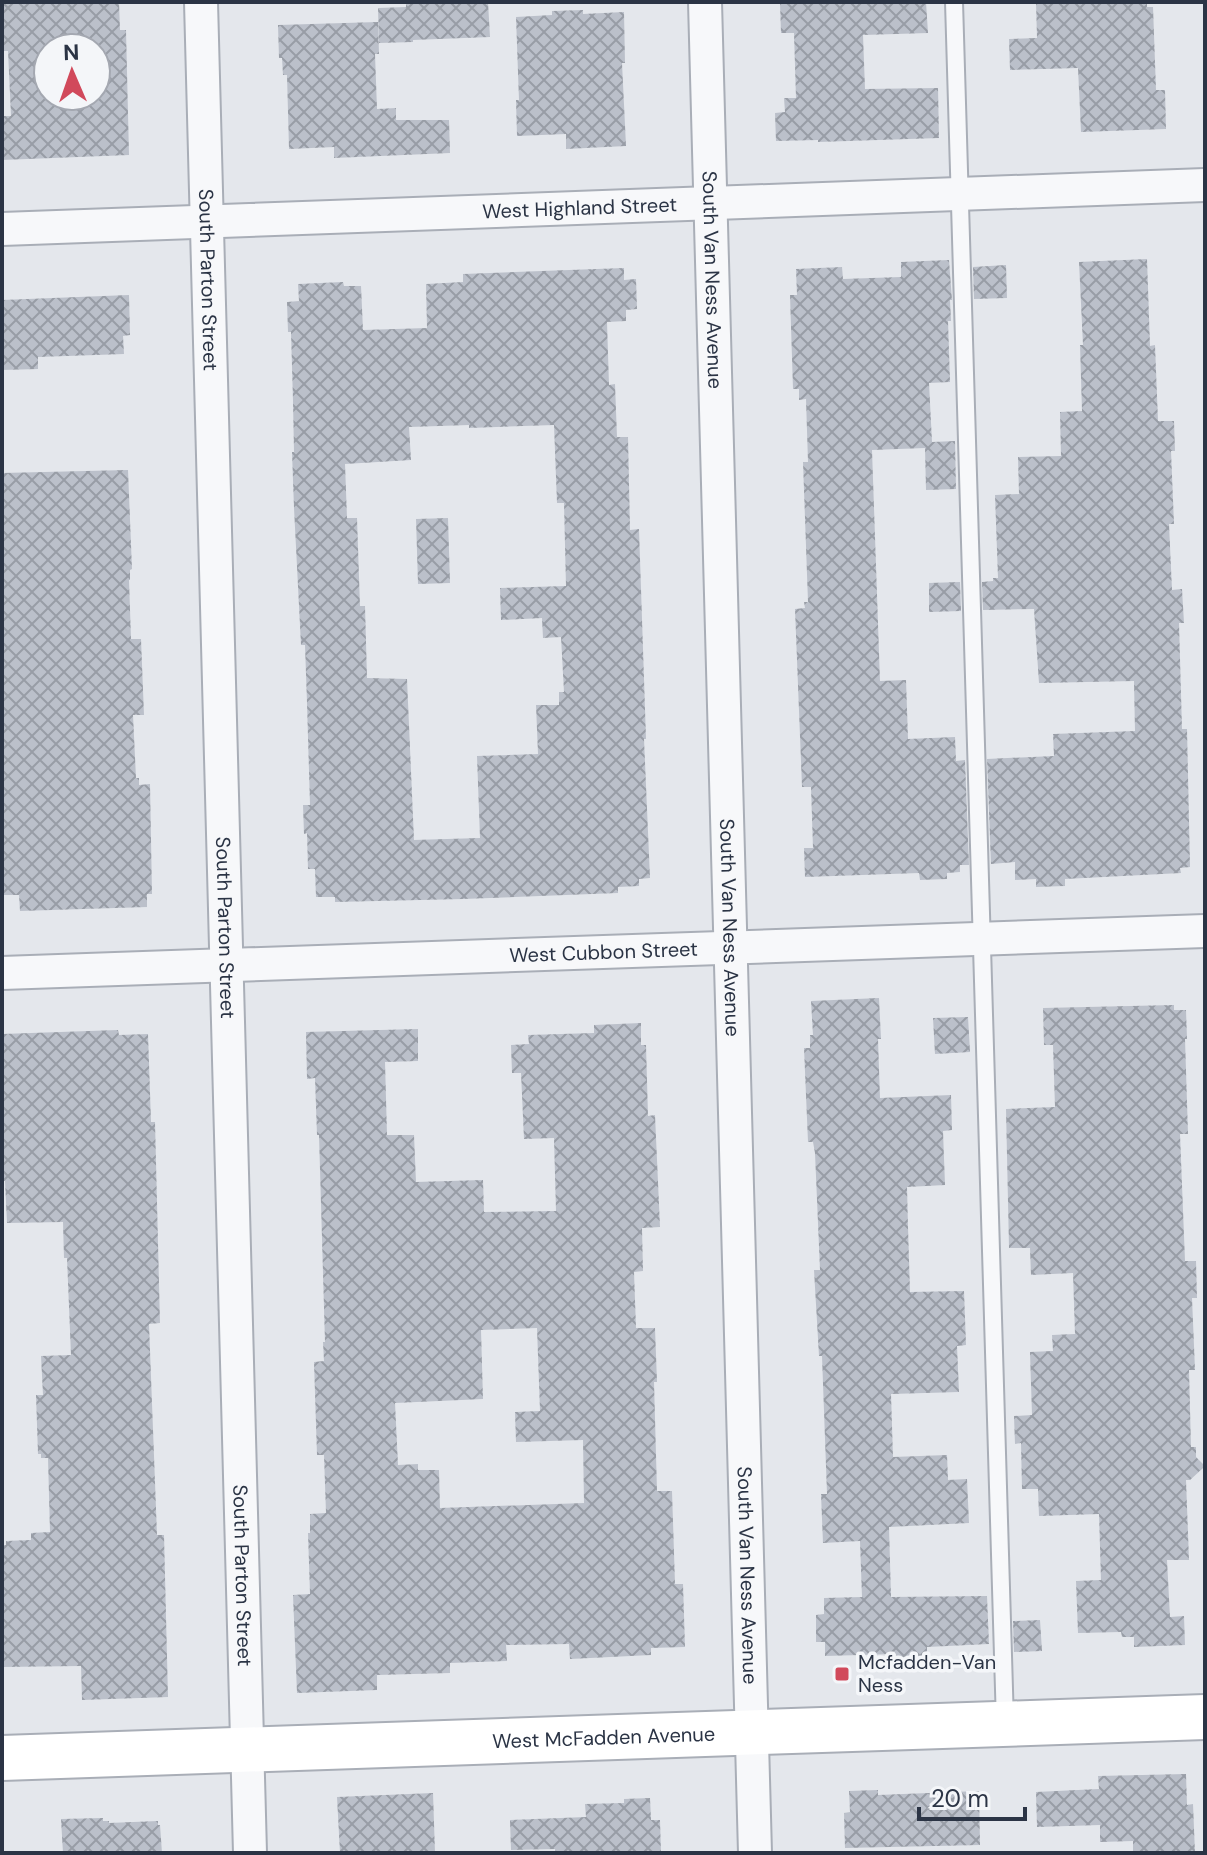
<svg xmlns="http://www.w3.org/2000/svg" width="1207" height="1855" font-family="'DM Sans',sans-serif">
  <defs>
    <pattern id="building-cross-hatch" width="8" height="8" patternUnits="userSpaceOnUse" patternTransform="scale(2)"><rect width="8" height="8" fill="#bbc0ca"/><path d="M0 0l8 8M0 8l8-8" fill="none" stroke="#989da6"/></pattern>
  </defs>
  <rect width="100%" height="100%" fill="#e4e7ec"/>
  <path fill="url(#building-cross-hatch)" fill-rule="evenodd" d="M2,2H119L120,30H126L129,155L2,160V116H11L8,51H2ZM48,48H96V96H48Z
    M406,2H488L490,37L413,40V42L379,43L378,8L406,7Z
    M815,2H926L928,33L863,35L865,89L938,88L939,138L818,142V140L776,141L775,113L785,112L784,98H796L794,33H781L780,3Z
    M1036,2H1147V7H1153L1156,90H1165L1166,129L1081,132L1078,68L1010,70L1009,39L1037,38Z
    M583,10V14L624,12L625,63H622L626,146L566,149V134L517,136L516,100H519L516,17L552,15V11Z
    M378,22L379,54H375L377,109L396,108V120H449L450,153L334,158V147L289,149L287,75H283L282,58H279L278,25Z
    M1147,259L1150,346L1155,345L1158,421H1174L1175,451H1171L1174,524H1169L1172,590L1182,589L1184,623H1179L1182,729H1187L1190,867L1180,868L1181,873L1065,879V886L1036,887V879L1015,880V862L991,864L987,759L1054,756L1053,734L1135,731L1134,681L1039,683L1034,609L983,610L982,582L993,581V578H998L995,495L1019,494L1018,457L1061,456L1060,412L1082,411L1080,345H1083L1079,262Z
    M949,260L952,300H950L951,321H948L950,382L929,383L932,442L955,441L956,489L926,490L925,448L872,450L880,681L906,680L908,739L955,737L956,761L965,760L969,865H960V872L947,873V879L920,880L919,873L805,877L804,848H813L811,787H802L795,609L805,608L804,602H808L803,462H808L806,399L799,400V389H793L790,295H797L796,269L842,267L843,279L901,277V262Z
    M1006,265L1007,298L974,299L973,267Z
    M624,268V280L636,279L637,309L626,310V321L607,322L609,385L615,384L617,437H628L630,530L639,529L646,739H644L650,878L639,879V886L618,887V893L463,899L335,902V897H316L315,869H308L307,833L304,834L303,805H310L307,703L305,645H301L294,508L292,452H294L293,401L291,332H288L287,302L299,301L298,284L343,282L344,286H361L363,330L427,328L426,284L463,282V274ZM469,425V428L554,425L557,503H564L566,586L500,588L501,620L542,618L543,638L561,637L564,692H559V705H536L538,754L477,756L480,838L414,840L407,679L367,678L365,606H360L357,518H347L345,464L411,460L409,427Z
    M129,295L130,335L123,336L124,354L38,357V369L2,370V300Z
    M128,470L132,569L130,570V580H129L131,639H141L144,715H133L136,778H139V785L150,784L152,894H147V907L20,911L19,895H2V473Z
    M448,518L450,583L418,584L416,519Z
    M960,582L961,611L929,612V583Z
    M879,998L881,1039H878L880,1098L951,1095L952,1130L943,1131L945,1185L907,1187L908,1227L910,1292L964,1291L966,1345L957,1346L959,1392L891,1394L893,1457L947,1455L948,1480L967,1479L969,1523L889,1527L891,1597L987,1596L989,1644L927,1647V1657L896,1658V1654L825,1656V1642H816V1615L824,1614V1598L862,1597L860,1541L823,1543L821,1494H827L822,1356H819L814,1270H820L815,1153L813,1142H808L804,1048H810V1035H813L811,1001Z
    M1174,1005V1010H1186L1187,1039H1185L1188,1134H1180L1185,1261H1196L1197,1298H1192L1195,1370H1189L1191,1447H1196V1457L1205,1466L1190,1480H1186L1189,1560H1167L1170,1617L1184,1616L1185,1645L1134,1647V1637H1122L1121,1632L1078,1633L1076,1581L1101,1580L1099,1514L1039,1516L1038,1489H1022L1021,1443L1015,1444L1014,1416L1032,1415L1030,1352L1053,1351L1052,1335L1075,1334L1073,1273L1031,1275L1030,1248H1009L1006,1109L1055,1107L1053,1045H1044L1043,1008Z
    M968,1017L970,1052L935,1054L933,1018Z
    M641,1023V1045H646L648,1116L655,1115L660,1227L642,1228L643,1271L634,1272L636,1328H655L657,1382H654L657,1491H672L675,1584H683L685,1647L651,1648V1655L570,1659L569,1644L506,1645L507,1661L450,1663V1673L377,1675V1690L297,1693L293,1595L310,1594L308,1533H310V1514L326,1513L324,1455H317L314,1362L324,1361L323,1342H325L319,1135H317L315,1078L307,1079L306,1032L418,1029V1061L385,1062L387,1135H414L416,1182L483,1180L484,1212L556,1211L554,1138L524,1139L521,1073H512L511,1045L529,1044L528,1035L594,1033V1025ZM537,1328L540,1411L515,1412L516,1442L583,1440L584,1503L440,1508L439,1470H418V1464L398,1465L395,1403L483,1399L481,1330Z
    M118,1030L119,1035L148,1034L151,1122H155L160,1323L149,1324L157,1535H164L168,1697L82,1700L81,1666L2,1667V1545H6V1541L31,1540V1533L50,1532L48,1458H41V1454H38L36,1395H43L41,1356L71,1355L67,1258H64L63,1222L7,1223L5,1181H2V1034Z
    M1040,1620L1042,1651L1014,1652L1013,1621Z
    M1186,1774L1187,1805L1193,1804L1195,1853H1133V1841L1100,1842V1825L1037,1827L1036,1792L1099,1789L1098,1776Z
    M878,1790V1795L979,1791L980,1845L845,1848L844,1813L850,1812L849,1791Z
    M433,1793L435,1853H340L337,1797Z
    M650,1798L651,1820H660L661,1853H556L555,1849L511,1850L510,1820L586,1817L585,1804L624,1803V1799Z
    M103,1818V1821H109V1823L158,1821V1825H160L162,1853H63L61,1819Z"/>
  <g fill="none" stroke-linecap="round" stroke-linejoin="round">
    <g stroke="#a9aeb7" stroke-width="20">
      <path id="lane" d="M954,2L1005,1723"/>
    </g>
    <g stroke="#a9aeb7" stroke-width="36">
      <g id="street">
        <path id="s1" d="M201,2L250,1853"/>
        <path id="s2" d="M705,2L755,1853"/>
        <path id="s3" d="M2,229L1205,185"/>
        <path id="s4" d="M2,973L1205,931"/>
      </g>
    </g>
    <g stroke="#a9aeb7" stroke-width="48">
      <g id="secondary">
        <path id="s5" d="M2,1758L1205,1717"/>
      </g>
    </g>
    <use href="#lane" stroke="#f7f8fa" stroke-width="16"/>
    <use href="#street" stroke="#f7f8fa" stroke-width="32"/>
    <use href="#secondary" stroke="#fff" stroke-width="44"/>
  </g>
  <rect fill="#d1495b" stroke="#f4f6f9" stroke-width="3" x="834" y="1666" width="16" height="16" rx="4"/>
  <g text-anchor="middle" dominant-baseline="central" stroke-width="7" stroke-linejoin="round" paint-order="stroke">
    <g font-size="20" fill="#2b3445" stroke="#f4f6f9">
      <text stroke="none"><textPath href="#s3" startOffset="578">West Highland Street</textPath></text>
      <text stroke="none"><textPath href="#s1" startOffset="278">South Parton Street</textPath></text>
      <text stroke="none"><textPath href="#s2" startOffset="278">South Van Ness Avenue</textPath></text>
      <text stroke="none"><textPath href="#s1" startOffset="926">South Parton Street</textPath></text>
      <text stroke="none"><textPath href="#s2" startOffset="926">South Van Ness Avenue</textPath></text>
      <text stroke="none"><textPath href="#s4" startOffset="602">West Cubbon Street</textPath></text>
      <text stroke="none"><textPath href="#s1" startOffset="1574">South Parton Street</textPath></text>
      <text stroke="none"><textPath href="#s2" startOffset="1574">South Van Ness Avenue</textPath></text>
      <text stroke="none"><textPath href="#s5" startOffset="602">West McFadden Avenue</textPath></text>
    </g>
    <g font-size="20" fill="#2b3445" stroke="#f4f6f9" text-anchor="start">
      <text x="858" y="1662">Mcfadden-Van<tspan x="858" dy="23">Ness</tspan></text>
    </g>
  </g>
  <rect width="1207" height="1855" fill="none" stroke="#2b3445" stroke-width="8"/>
  <g transform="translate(72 72) rotate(358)"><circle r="38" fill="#f4f6f9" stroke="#a4a8b1" stroke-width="2"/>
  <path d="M0-6L14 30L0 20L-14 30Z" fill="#d1495b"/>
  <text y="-12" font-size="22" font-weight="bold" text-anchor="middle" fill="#2b3445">N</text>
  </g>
  <path d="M919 1807v12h106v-12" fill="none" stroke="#2b3445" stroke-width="4"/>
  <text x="931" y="1807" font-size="24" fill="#2b3445" stroke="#f4f6f9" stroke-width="6" paint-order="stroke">20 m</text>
</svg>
